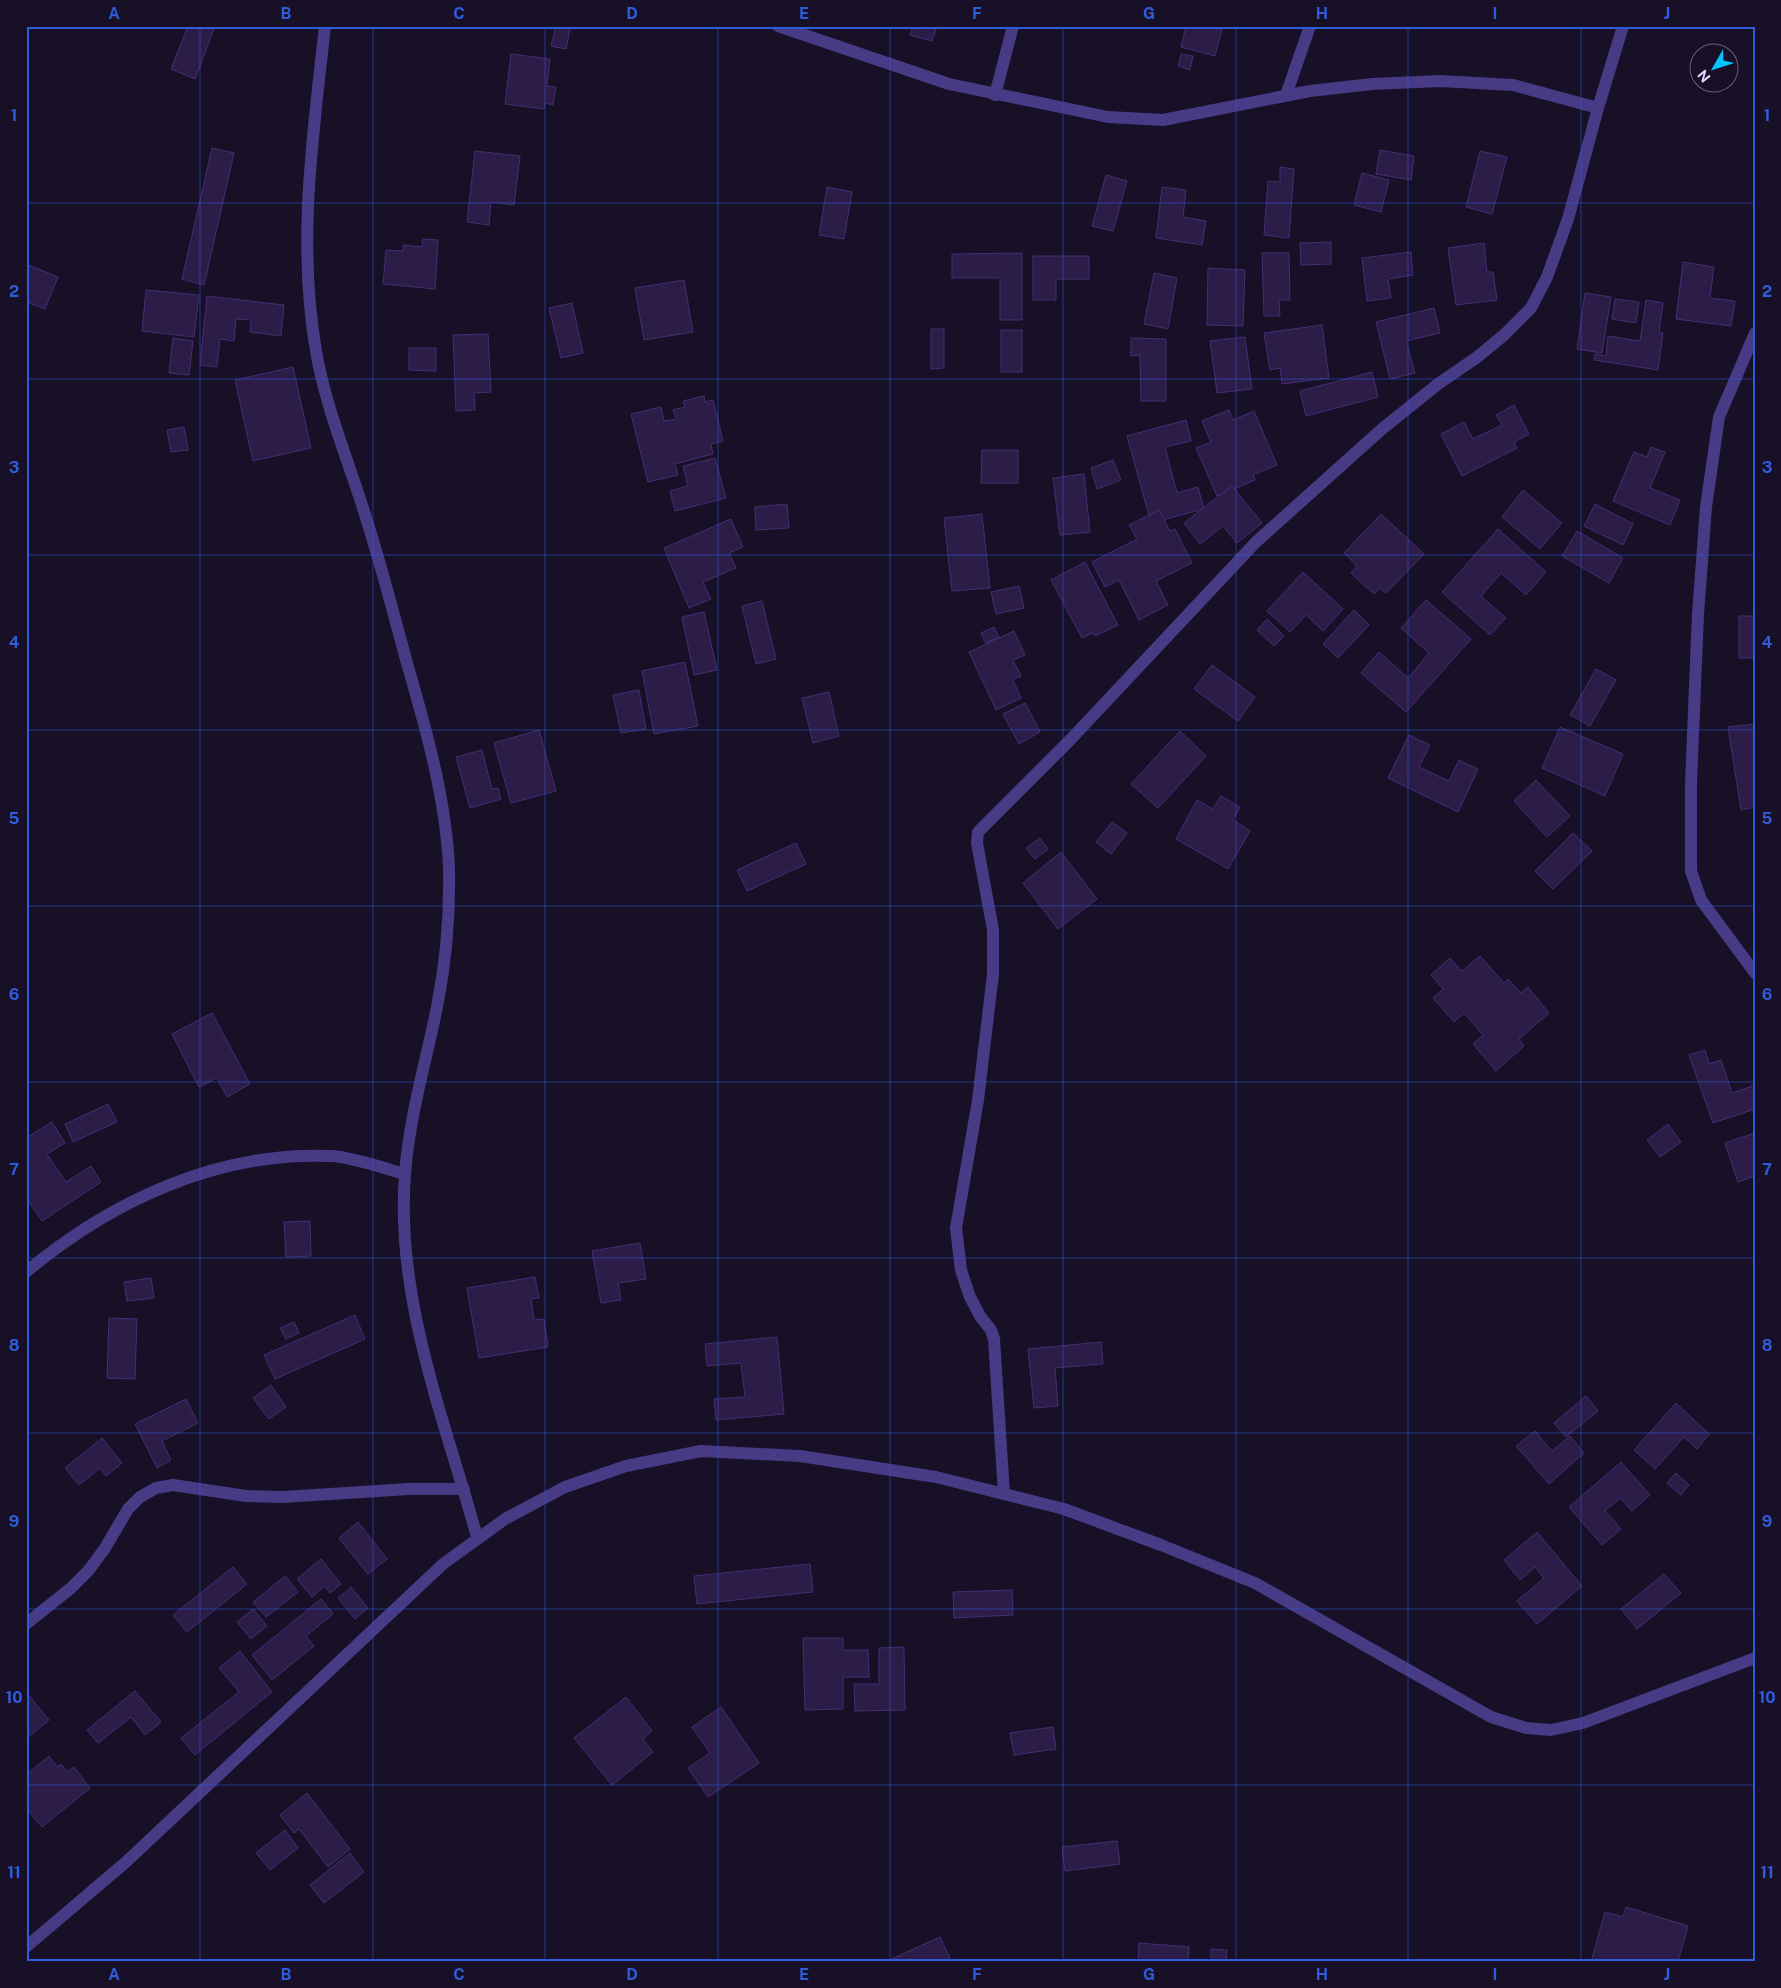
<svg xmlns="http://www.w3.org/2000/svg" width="1781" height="1988" viewBox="0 0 1781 1988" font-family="'Public Sans',sans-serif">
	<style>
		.building { fill: #2b1c48; stroke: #452e74 }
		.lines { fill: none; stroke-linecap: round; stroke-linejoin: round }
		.minor { stroke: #473b86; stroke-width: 12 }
		.grid { fill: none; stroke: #305cdc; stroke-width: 1; stroke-opacity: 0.55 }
		.neatline { fill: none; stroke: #305cdc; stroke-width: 2 }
		.grid-label { font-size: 16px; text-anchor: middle; font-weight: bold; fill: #305cdc }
	</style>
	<rect width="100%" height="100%" fill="#171027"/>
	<g class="building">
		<path d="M188,26H215L195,79L171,69Z"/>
		<path d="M556,26L570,29L566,49L551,46Z"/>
		<path d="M913,26H937L932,41L910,35Z"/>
		<path d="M1186,26H1223L1215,56L1181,47Z"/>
		<path d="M511,54L550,59L547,86L556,87L553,105L545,103L544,109L505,104Z"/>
		<path d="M1181,54L1193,56L1190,70L1178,66Z"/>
		<path d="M212,148L234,153L204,285L182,279Z"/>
		<path d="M1380,150L1414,156L1411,180L1376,174Z"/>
		<path d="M475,151L520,156L514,205L491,202L489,225L467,222Z"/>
		<path d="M1480,151L1507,157L1492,214L1466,207Z"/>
		<path d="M1280,167L1294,169L1289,238L1264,235L1268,181L1280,182Z"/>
		<path d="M1362,173L1389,180L1381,212L1354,205Z"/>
		<path d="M1106,175L1127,181L1113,231L1092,226Z"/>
		<path d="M827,187L852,192L844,239L819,235Z"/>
		<path d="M1162,187L1186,190L1183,217L1206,221L1202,245L1156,238Z"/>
		<path d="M423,239L438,240L435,289L383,284L386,250L403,251V245L422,247Z"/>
		<path d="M1331,242V264L1301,265L1300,243Z"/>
		<path d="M1484,243L1487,272H1493L1497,300L1456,305L1448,248Z"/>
		<path d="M1411,252L1413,275L1388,279L1391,298L1367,301L1362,258Z"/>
		<path d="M1022,253V320H1000V278H952V254Z"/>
		<path d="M1262,253H1289L1290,300H1279L1280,316H1264Z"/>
		<path d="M1033,256H1089V279H1056V300H1033Z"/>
		<path d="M1683,262L1714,267L1710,298L1735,301L1731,326L1676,319Z"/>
		<path d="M26,264L58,277L45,309L26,302Z"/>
		<path d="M1208,268L1245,270L1243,326L1207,325Z"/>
		<path d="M1154,273L1177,278L1168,329L1144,324Z"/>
		<path d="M684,280L693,332L644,340L635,288Z"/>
		<path d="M146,290L199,295L194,337L142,331Z"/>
		<path d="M1585,293L1611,297L1602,353L1577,349Z"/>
		<path d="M207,296L284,305L281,336L250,332L251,320L236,319L234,341L220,339L217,367L200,365Z"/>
		<path d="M1615,299L1639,302L1636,323L1612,319Z"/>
		<path d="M1646,300L1663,303L1659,332L1663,333L1658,370L1594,360L1595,354L1606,356L1608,336L1640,341Z"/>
		<path d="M572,303L583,353L561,358L549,308Z"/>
		<path d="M1434,308L1440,333L1406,341L1415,373L1390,379L1376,322Z"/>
		<path d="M1322,325L1329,378L1282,384L1280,368L1270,370L1264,333Z"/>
		<path d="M931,329H944V368L931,369Z"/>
		<rect x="1001" y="330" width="21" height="42"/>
		<path d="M488,334L491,392L474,393L475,410L456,411L453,335Z"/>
		<path d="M1245,337L1252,389L1217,393L1210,341Z"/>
		<path d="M173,338L193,341L189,375L169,373Z"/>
		<path d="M1131,338L1166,339V401H1141L1140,355L1131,356Z"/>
		<path d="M409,348H436V371L409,370Z"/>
		<path d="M293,367L311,448L253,461L235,380Z"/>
		<path d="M1372,372L1378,397L1306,416L1300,391Z"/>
		<path d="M704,396L705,402L713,400L723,441L711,444L713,454L675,464L678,475L648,482L631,414L661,407L664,421L676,419L673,410L685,407L683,401Z"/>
		<path d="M1514,405L1529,434L1514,442L1517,448L1462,476L1441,434L1464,422L1473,439L1502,425L1496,415Z"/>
		<path d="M1229,410L1233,420L1254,411L1277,465L1253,475L1255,480L1217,496L1196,448L1211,442L1202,421Z"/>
		<path d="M1186,420L1191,441L1165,447L1177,493L1198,487L1204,509L1151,523L1127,436Z"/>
		<path d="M184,427L188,450L171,452L167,430Z"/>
		<path d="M1651,447L1665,452L1650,488L1680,500L1670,525L1613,501L1634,452L1647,457Z"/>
		<path d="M982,450H1018V483H981Z"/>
		<path d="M715,458L726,498L675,511L670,491L688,486L683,466Z"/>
		<path d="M1113,460L1121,480L1097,489L1091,468Z"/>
		<path d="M1084,474L1090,532L1060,535L1053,478Z"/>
		<path d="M1232,486L1262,523L1237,543L1223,526L1200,544L1184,523Z"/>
		<path d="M1523,490L1562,523L1540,549L1502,517Z"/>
		<path d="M787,504L789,528L756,530L755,507Z"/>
		<path d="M1595,504L1633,524L1623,545L1584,526Z"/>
		<path d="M1159,510L1170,531L1175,529L1192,563L1156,581L1168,605L1139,620L1119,580L1105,587L1092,562L1137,539L1129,525Z"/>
		<path d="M982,514L990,588L952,591L944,518Z"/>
		<path d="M1381,514L1424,554L1386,593L1380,588L1374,594L1351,573L1357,566L1344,553Z"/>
		<path d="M731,519L743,547L729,553L736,568L703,582L711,599L689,608L664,548Z"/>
		<path d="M1498,529L1546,572L1526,595L1501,573L1481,596L1506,618L1490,635L1442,592Z"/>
		<path d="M1577,531L1623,558L1609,583L1562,556Z"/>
		<path d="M1085,562L1118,625L1095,636L1093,633L1082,638L1051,580Z"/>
		<path d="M1303,572L1343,609L1323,631L1306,615L1290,632L1267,611Z"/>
		<path d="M1019,586L1024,608L996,614L991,592Z"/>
		<path d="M1426,600L1471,639L1406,712L1361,673L1379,652L1408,678L1429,653L1401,628Z"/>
		<path d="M762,601L776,659L756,664L742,606Z"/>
		<path d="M1354,610L1369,625L1338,658L1323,644Z"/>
		<path d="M704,612L717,670L694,675L682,617Z"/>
		<rect x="1739" y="616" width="16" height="42"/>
		<path d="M1267,619L1284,636L1274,646L1257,630Z"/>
		<path d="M994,627L999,637L986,643L981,633Z"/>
		<path d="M1014,631L1025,655L1013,660L1021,676L1013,680L1021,698L996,710L969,652Z"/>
		<path d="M685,662L698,726L654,734L642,671Z"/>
		<path d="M1212,665L1255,697L1238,721L1194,689Z"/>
		<path d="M1596,669L1616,680L1590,726L1570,715Z"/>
		<path d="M639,690L646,729L621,733L613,695Z"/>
		<path d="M829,692L839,736L813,743L802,698Z"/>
		<path d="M1025,703L1040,732L1019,744L1003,714Z"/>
		<path d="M1755,724V807L1741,810L1728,727Z"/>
		<path d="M1560,727L1623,754L1605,796L1542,768Z"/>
		<path d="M539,730L556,791L511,803L494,743Z"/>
		<path d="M1180,731L1206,756L1158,808L1131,784Z"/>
		<path d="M1409,735L1430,745L1419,767L1449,781L1459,760L1478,769L1458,812L1388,778Z"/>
		<path d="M482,750L492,789L498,788L501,799L470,808L456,757Z"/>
		<path d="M1536,780L1570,816L1547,837L1514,801Z"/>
		<path d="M1221,796L1240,807L1233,820L1250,831L1228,869L1176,839L1197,800L1213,809Z"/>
		<path d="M1112,822L1127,833L1111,854L1096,842Z"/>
		<path d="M1573,833L1592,851L1553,889L1535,871Z"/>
		<path d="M1040,838L1048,849L1035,859L1026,848Z"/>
		<path d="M796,843L806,864L747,891L737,870Z"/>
		<path d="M1061,852L1097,899L1058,929L1023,883Z"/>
		<path d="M1480,956L1504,983L1508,979L1521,993L1528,987L1549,1013L1519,1039L1524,1046L1496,1071L1473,1044L1483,1035L1464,1013L1454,1022L1433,998L1443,989L1431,975L1450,958L1462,971Z"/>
		<path d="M212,1013L250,1084L227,1097L217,1078L199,1087L172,1034Z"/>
		<path d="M1705,1050L1709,1064L1721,1060L1732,1093L1755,1085V1109L1713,1123L1689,1055Z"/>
		<path d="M108,1104L117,1122L73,1142L65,1124Z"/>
		<path d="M52,1122L65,1143L47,1154L66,1182L91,1166L101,1182L42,1221L26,1197V1138Z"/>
		<path d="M1668,1124L1681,1142L1660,1157L1647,1140Z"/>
		<path d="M1755,1133V1176L1738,1182L1725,1143Z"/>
		<path d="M310,1221L311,1256L286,1257L284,1222Z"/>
		<path d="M640,1243L646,1279L618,1283L621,1300L601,1303L592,1251Z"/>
		<path d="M535,1277L539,1298L531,1299L534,1320L544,1319L548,1347L479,1358L467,1288Z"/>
		<path d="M151,1278L154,1298L127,1301L124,1282Z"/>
		<path d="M355,1315L365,1339L275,1379L264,1355Z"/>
		<path d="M109,1318L137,1319L135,1379L107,1378Z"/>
		<path d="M294,1322L299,1333L286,1339L280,1328Z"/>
		<path d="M777,1337L784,1414L716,1420L714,1399L745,1397L741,1363L707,1366L705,1344Z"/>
		<path d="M1101,1342L1103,1364L1055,1368L1058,1406L1034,1408L1028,1349Z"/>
		<path d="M271,1385L286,1407L269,1419L253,1398Z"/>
		<path d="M1586,1396L1598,1411L1566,1437L1554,1423Z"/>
		<path d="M186,1399L198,1423L162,1441L171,1460L157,1468L135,1424Z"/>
		<path d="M1676,1403L1709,1434L1697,1449L1684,1437L1655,1469L1634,1450Z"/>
		<path d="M1535,1431L1552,1451L1570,1436L1584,1453L1549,1484L1516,1446Z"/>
		<path d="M102,1438L122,1463L106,1476L100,1468L79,1485L65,1468Z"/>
		<path d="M1621,1462L1650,1495L1632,1511L1620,1498L1605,1511L1621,1529L1602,1545L1569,1507Z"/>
		<path d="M1676,1473L1689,1485L1681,1495L1667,1483Z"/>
		<path d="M358,1522L387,1559L368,1574L339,1538Z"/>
		<path d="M1537,1532L1582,1586L1537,1624L1517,1601L1544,1578L1535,1567L1520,1580L1504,1560Z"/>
		<path d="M321,1559L341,1584L330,1593L325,1586L312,1597L297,1579Z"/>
		<path d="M810,1564L813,1592L697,1604L694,1576Z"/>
		<path d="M233,1567L247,1584L187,1632L173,1615Z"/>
		<path d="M1664,1574L1681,1593L1637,1629L1621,1609Z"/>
		<path d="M285,1576L298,1592L266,1617L253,1602Z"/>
		<path d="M351,1587L368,1608L355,1619L338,1598Z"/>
		<path d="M1012,1590L1013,1615L954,1618L953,1592Z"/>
		<path d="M321,1599L333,1614L306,1636L314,1646L272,1680L252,1655Z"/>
		<path d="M253,1609L267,1626L251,1639L237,1622Z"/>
		<path d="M803,1638H843V1650H868L869,1677H843V1709L805,1710Z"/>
		<path d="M904,1647L905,1710L855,1711L854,1684H879V1648Z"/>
		<path d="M240,1651L272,1692L195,1755L181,1738L239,1692L219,1668Z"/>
		<path d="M135,1691L161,1722L145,1735L131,1717L98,1743L87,1730Z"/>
		<path d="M26,1692L49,1720L26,1739Z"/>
		<path d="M626,1697L652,1731L643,1739L653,1752L612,1785L574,1738Z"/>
		<path d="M721,1707L759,1763L708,1797L688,1768L710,1753L692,1727Z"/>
		<path d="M1053,1727L1056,1749L1014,1755L1010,1733Z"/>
		<path d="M49,1756L57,1767L61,1764L68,1772L74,1767L90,1788L42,1827L26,1808V1775Z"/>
		<path d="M307,1793L350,1849L328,1867L299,1829L294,1833L280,1815Z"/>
		<path d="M285,1830L298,1848L270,1870L256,1853Z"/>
		<path d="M1117,1841L1120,1864L1065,1871L1062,1847Z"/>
		<path d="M350,1853L364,1872L324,1903L310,1885Z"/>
		<path d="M1626,1907L1688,1926L1678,1962H1591L1605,1912L1623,1917Z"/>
		<path d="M940,1937L950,1958L942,1962H885Z"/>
		<path d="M1139,1943L1189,1947L1188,1962H1138Z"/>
		<path d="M1211,1949L1227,1950L1226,1962H1196V1959L1211,1960Z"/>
	</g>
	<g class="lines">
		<g class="minor">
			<path d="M325,26C313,135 297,242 316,351C326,410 350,464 367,521C382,568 394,616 407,663C426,729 446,799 449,868C450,913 446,962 437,1007C426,1062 409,1118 405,1174C395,1299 445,1420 477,1537"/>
			<path d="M778,26L949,84L1108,117L1163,120L1310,91L1372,84L1440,81L1513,85L1598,108"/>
			<path d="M995,95L1013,26"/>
			<path d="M1286,95L1310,26"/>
			<path d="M1755,333L1719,417L1706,507L1698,614L1691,783V871L1701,900L1755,973"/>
			<path d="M26,1272C111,1201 218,1151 331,1156C353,1157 383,1168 405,1174"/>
			<path d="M1004,1494L994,1339L991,1330L980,1316L970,1297L961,1270L956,1228L978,1100L993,974V930L977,843L978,832L1071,739L1256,542L1382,429L1438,384L1476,358L1504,335L1531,308L1547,277L1568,219L1598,108L1623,26"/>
			<path d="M26,1624L71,1588L89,1570L105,1548L128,1509L140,1497L156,1488L173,1485L246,1496L283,1497L409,1489H464"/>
			<path d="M26,1947L126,1862L443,1564L505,1519L565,1487L626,1466L701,1451L800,1456L936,1477L1064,1509L1161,1545L1255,1583L1491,1717L1526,1728L1551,1730L1583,1723L1755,1658"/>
		</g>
	</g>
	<path class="grid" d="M200,26V1962M373,26V1962M545,26V1962M718,26V1962M890,26V1962M1063,26V1962M1236,26V1962M1408,26V1962M1581,26V1962M26,203H1755M26,379H1755M26,555H1755M26,730H1755M26,906H1755M26,1082H1755M26,1258H1755M26,1433H1755M26,1609H1755M26,1785H1755"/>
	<rect width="1781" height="1988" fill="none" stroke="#171027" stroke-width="55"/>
	<g transform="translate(1714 68) rotate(231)"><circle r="24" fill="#171027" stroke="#675f7d"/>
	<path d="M0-4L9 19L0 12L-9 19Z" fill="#03c5fe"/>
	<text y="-8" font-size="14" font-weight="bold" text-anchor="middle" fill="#e0d6ff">N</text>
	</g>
	<rect x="28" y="28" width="1726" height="1932" class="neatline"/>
	<g class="grid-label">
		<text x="114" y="19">A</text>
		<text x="286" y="19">B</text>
		<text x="459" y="19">C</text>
		<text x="632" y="19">D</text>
		<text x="804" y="19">E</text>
		<text x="977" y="19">F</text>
		<text x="1149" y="19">G</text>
		<text x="1322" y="19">H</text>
		<text x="1495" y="19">I</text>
		<text x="1667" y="19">J</text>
		<text x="14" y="121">1</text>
		<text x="1767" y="121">1</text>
		<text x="14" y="297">2</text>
		<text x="1767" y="297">2</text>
		<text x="14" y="473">3</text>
		<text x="1767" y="473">3</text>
		<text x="14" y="648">4</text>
		<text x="1767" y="648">4</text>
		<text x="14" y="824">5</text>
		<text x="1767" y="824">5</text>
		<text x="14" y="1000">6</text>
		<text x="1767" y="1000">6</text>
		<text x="14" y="1175">7</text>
		<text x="1767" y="1175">7</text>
		<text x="14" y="1351">8</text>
		<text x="1767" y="1351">8</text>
		<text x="14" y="1527">9</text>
		<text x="1767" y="1527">9</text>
		<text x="14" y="1703">10</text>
		<text x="1767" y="1703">10</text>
		<text x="14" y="1878">11</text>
		<text x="1767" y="1878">11</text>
		<text x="114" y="1980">A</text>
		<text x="286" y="1980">B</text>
		<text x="459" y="1980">C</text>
		<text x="632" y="1980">D</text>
		<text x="804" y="1980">E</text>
		<text x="977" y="1980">F</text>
		<text x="1149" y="1980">G</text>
		<text x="1322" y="1980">H</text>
		<text x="1495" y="1980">I</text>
		<text x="1667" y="1980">J</text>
	</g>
</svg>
